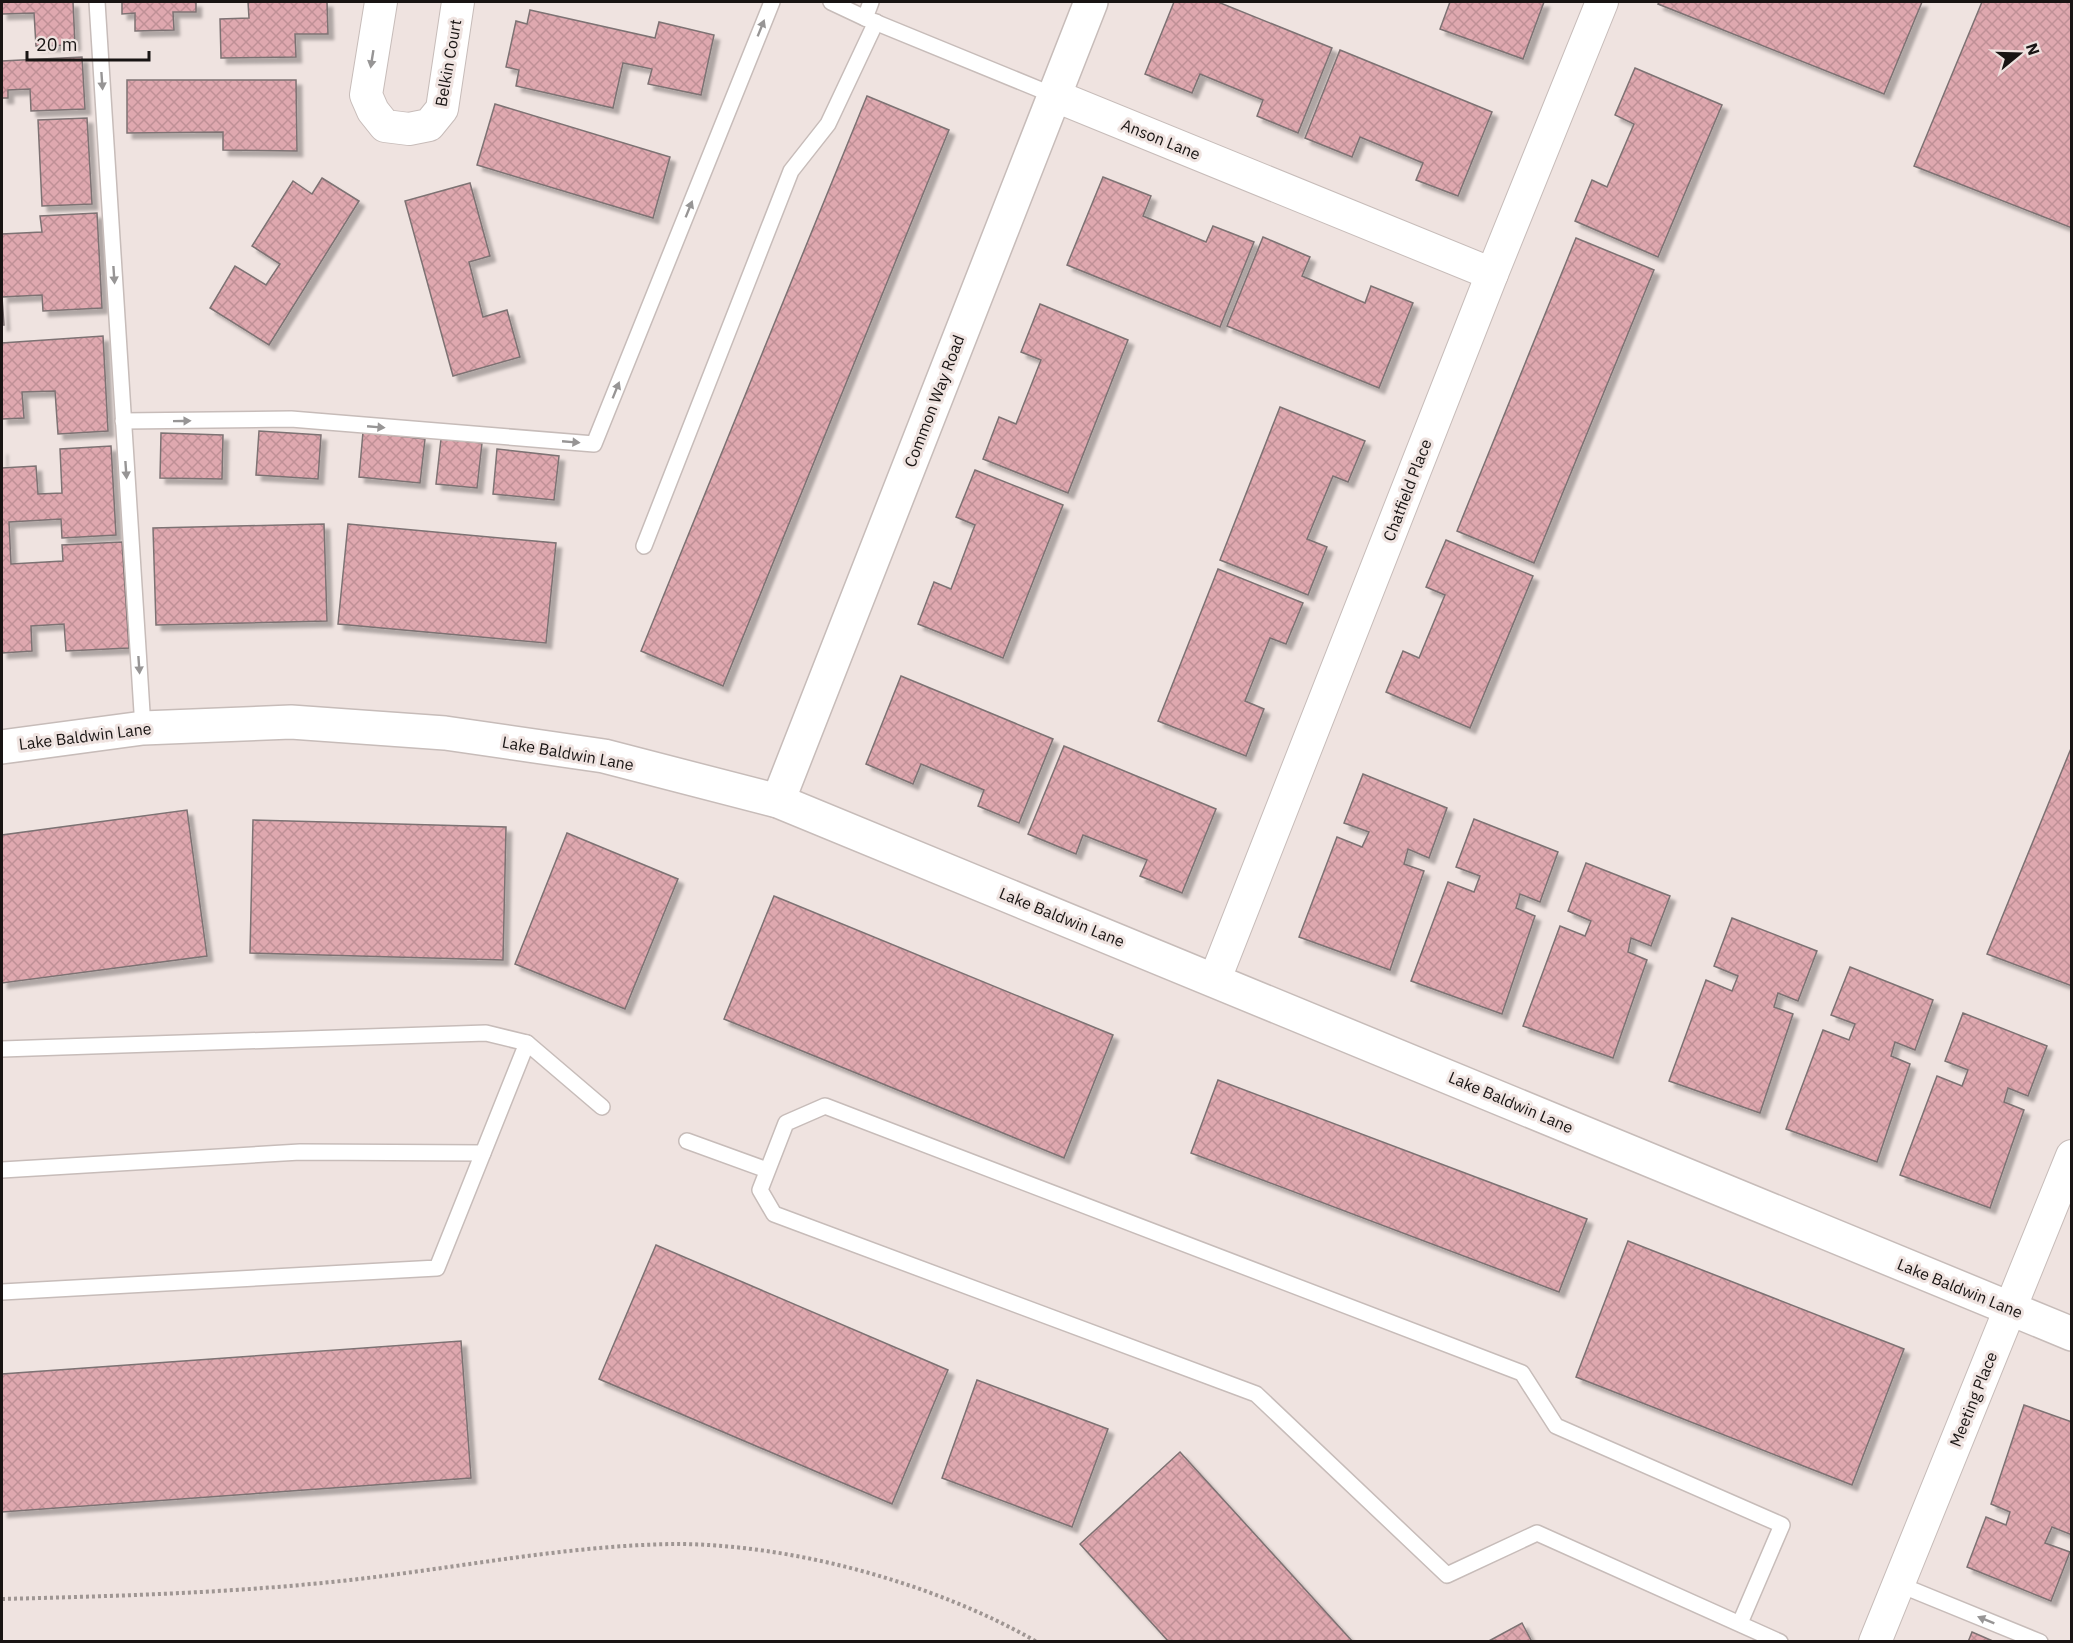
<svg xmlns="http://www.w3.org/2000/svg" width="2073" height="1643" viewBox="0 0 2073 1643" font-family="'IBM Plex Sans',sans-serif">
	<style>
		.building { fill: url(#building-cross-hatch); stroke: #7d7273; stroke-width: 1.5; filter: url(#shadow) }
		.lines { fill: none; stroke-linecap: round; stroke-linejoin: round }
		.service-casing { stroke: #c7bcb9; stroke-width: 18 }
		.minor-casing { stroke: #c7bcb9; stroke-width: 34 }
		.tertiary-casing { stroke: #c7bcb9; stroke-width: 36 }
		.path { stroke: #9f9693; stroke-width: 4; stroke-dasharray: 3 3; stroke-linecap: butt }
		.service { stroke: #fff; stroke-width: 15 }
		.minor { stroke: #fff; stroke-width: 32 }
		.tertiary { stroke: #fff; stroke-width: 33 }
		.oneway { fill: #979595 }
		.labels { text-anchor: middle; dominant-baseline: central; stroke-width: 6; stroke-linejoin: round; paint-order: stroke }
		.street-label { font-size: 16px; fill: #181413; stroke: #efe3e0 }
	</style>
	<defs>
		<pattern id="building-cross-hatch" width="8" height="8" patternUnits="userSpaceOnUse" patternTransform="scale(1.5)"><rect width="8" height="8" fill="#dfa8af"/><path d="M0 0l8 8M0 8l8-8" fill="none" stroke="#bf9096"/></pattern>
		<filter id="shadow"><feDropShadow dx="5.5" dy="5.5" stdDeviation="1.5" flood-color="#0004"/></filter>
	</defs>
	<rect width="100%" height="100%" fill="#efe3e0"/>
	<g class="building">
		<path d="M2,2H73L75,45L36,46L34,13L2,14Z"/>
		<path d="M122,2H196V12H173L174,30L135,31V13L122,14Z"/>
		<path d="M248,2H327L328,34H295L296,57L221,58L220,19L249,18Z"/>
		<path d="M1174,2H1218L1332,48L1298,133L1257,116L1263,100L1200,74L1192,93L1145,74Z"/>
		<path d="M1450,2H1544L1523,59L1440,29Z"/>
		<path d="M1659,2H1922L1884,94L1658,4Z"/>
		<path d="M1982,2H2072V228L1914,166Z"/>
		<path d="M530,10L655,38L659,22L714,35L701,95L648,84L652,69L623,63L613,108L516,86L519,70L506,67L516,21L527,24Z"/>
		<path d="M1340,50L1492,112L1458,196L1416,180L1423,163L1360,137L1352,157L1305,138Z"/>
		<path d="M82,57L85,109L31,111L30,89L8,90V98H2V61Z"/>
		<path d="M1635,68L1722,105L1658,257L1575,221L1592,180L1607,187L1634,124L1615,115Z"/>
		<path d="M127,80H296L297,151L223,150V132L127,133Z"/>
		<path d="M867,96L949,130L723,686L641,651Z"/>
		<path d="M495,104L670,157L653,218L477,165Z"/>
		<path d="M87,118L92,204L42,206L38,120Z"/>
		<path d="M1103,177L1151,196L1143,216L1206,242L1213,226L1254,242L1220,327L1067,265Z"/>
		<path d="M322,178L359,201L269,345L210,308L235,266L266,285L280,264L252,246L293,181L312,194Z"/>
		<path d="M470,183L490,256L469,262L483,317L507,310L520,357L453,376L405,201Z"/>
		<path d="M97,213L102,308L43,311L42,295L2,297L4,325H2V234L42,232L40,216Z"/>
		<path d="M1263,237L1310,257L1302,276L1365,303L1371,286L1413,303L1379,388L1227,326Z"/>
		<path d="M1576,238L1654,270L1534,563L1457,531Z"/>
		<path d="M1040,304L1128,340L1068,493L983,459L999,417L1016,424L1041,360L1021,352Z"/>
		<path d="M103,336L108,431L58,434L55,391L22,392L24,418L2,419V343Z"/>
		<path d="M1280,407L1365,441L1348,482L1333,476L1307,539L1327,547L1308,595L1220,560Z"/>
		<path d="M259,431L321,435L318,479L256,475Z"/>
		<path d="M363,432L425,439L420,483L359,477Z"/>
		<path d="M161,433L223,435L222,479L160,478Z"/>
		<path d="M441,439L482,443L477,488L436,484Z"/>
		<path d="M111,446L116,535L62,538L61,519L9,522L11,564L63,561L62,545L122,542L129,648L66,651L64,624L31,626L32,651L2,653V449V468L36,466L38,494L62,493L60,449Z"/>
		<path d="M497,449L559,456L554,500L493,494Z"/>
		<path d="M975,470L1063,505L1003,658L918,624L934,582L951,589L975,525L956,517Z"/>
		<path d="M324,524L327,621L156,625L153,528Z"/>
		<path d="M348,524L556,543L546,643L338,624Z"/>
		<path d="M1446,540L1533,576L1470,728L1386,692L1403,651L1419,658L1445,595L1426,587Z"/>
		<path d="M1218,569L1303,603L1286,644L1270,638L1245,701L1264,709L1246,756L1158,721Z"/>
		<path d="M901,676L1053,739L1019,823L978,806L984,790L921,764L913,784L866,764Z"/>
		<path d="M1064,746L1216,809L1182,893L1140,876L1147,860L1083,835L1076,854L1028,834Z"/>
		<path d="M2072,746V986L1987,954Z"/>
		<path d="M1363,774L1447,808L1429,858L1408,849L1404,864L1424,871L1390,970L1299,937L1337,837L1362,847L1369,832L1344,823Z"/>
		<path d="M187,810L207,956L2,983V835Z"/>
		<path d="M1474,819L1558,852L1540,902L1520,894L1516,908L1535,916L1502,1014L1411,981L1448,882L1474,892L1480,876L1456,867Z"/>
		<path d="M253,820L506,827L503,960L250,953Z"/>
		<path d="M567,833L678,879L625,1009L515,964Z"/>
		<path d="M1586,863L1670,896L1651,946L1631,938L1628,952L1647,960L1613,1058L1523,1026L1560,926L1585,936L1591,921L1568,911Z"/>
		<path d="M774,896L1113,1035L1064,1158L724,1019Z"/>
		<path d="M1732,918L1817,951L1798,1001L1778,993L1774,1007L1793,1014L1760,1113L1669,1081L1706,980L1732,991L1738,976L1714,966Z"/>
		<path d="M1850,967L1933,1000L1915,1050L1895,1042L1891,1056L1910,1064L1877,1162L1786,1129L1823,1030L1849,1040L1855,1024L1831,1015Z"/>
		<path d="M1963,1013L2047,1046L2028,1096L2008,1088L2004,1102L2024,1110L1990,1208L1900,1175L1937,1076L1962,1086L1968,1070L1945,1061Z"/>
		<path d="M1218,1080L1587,1219L1559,1292L1191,1153Z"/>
		<path d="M1628,1241L1904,1349L1852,1485L1576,1377Z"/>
		<path d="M656,1245L948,1370L892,1504L599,1379Z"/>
		<path d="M461,1341L471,1478L2,1512V1374Z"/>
		<path d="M977,1380L1108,1429L1072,1527L942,1478Z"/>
		<path d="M2024,1405L2072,1422V1535L2052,1527L2045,1543L2070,1552L2051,1601L1967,1567L1986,1517L2006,1525L2010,1512L1991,1504Z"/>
		<path d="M1180,1452L1353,1642H1169L1080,1544Z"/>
		<path d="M1522,1623L1532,1642H1487Z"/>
		<path d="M1972,1632L1995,1642H1968Z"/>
	</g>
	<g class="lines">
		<defs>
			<g id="service">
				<path d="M97,2L143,728"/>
				<path d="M831,2L865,18L1053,95"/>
				<path d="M865,18L871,2"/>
				<path d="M123,421L291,419L594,444L772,2"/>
				<path d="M644,546L791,171L828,124L876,22"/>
				<path d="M527,1043L602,1107"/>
				<path d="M2,1049L486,1033L527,1043L437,1268L2,1292"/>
				<path d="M687,1141L767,1170"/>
				<path d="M2,1170L300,1152L483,1153"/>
				<path d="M1898,1584L2040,1642"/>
				<path d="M1740,1623L1782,1525L1556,1426L1522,1373L825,1106L786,1123L760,1190L774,1214L1256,1394L1447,1575L1537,1533L1780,1642"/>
			</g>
			<g id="minor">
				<path d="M381,2L366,95L373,111L385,126L409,129L429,125L442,109L458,2"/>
				<path d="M1053,95L1492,274"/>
				<path d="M1215,979L1492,274L1602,2"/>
				<path d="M1875,1642L2072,1156"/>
			</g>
			<g id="tertiary">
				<path d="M2,747L143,728L291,722L445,733L604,756L778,801L2072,1334"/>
				<path d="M778,801L1091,2"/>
			</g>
		</defs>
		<use href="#service" class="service-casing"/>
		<use href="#minor" class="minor-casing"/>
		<use href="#tertiary" class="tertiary-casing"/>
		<path class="path" d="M2,1599C118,1596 234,1593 350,1580C457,1568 564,1546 671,1544C789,1543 935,1583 1037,1642"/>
		<use href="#service" class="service"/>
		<use href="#minor" class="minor"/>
		<use href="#tertiary" class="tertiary"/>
	</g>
	<defs><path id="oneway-solid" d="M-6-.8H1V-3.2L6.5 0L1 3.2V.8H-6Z" transform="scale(1.5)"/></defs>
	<g class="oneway">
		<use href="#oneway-solid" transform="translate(761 28) rotate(-68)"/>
		<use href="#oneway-solid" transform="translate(372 59) rotate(99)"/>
		<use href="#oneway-solid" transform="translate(102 81) rotate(86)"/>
		<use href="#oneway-solid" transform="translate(689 209) rotate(-68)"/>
		<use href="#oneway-solid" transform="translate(114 275) rotate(86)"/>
		<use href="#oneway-solid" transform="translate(616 390) rotate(-68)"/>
		<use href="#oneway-solid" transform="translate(182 421) rotate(-1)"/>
		<use href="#oneway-solid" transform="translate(376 427) rotate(5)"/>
		<use href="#oneway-solid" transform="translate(571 442) rotate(5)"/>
		<use href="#oneway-solid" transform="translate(126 470) rotate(86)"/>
		<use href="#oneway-solid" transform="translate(139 665) rotate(86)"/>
		<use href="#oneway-solid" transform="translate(1986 1620) rotate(-158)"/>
	</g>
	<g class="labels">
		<g class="street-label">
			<text transform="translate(448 63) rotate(-80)">Belkin Court</text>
			<text transform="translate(1161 139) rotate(22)">Anson Lane</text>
			<text transform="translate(934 401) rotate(-69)">Common Way Road</text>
			<text transform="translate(1407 490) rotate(-69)">Chatfield Place</text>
			<text transform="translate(85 736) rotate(-7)">Lake Baldwin Lane</text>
			<text transform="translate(568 753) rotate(10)">Lake Baldwin Lane</text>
			<text transform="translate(1062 917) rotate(22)">Lake Baldwin Lane</text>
			<text transform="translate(1511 1102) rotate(23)">Lake Baldwin Lane</text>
			<text transform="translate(1960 1288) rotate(22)">Lake Baldwin Lane</text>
			<text transform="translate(1973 1399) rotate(-68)">Meeting Place</text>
		</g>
	</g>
	<rect width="2073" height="1643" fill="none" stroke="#181413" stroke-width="6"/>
	<g transform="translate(2019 54) rotate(71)" stroke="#efe3e0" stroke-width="4.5" paint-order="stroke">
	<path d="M0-4.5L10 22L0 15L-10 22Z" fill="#181413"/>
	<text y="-9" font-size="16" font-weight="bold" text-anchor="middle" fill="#181413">N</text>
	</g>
	<path d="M27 51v9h122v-9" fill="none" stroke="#181413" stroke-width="3"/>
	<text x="36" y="51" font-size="18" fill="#181413" stroke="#efe3e0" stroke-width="4.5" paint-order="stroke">20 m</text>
</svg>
